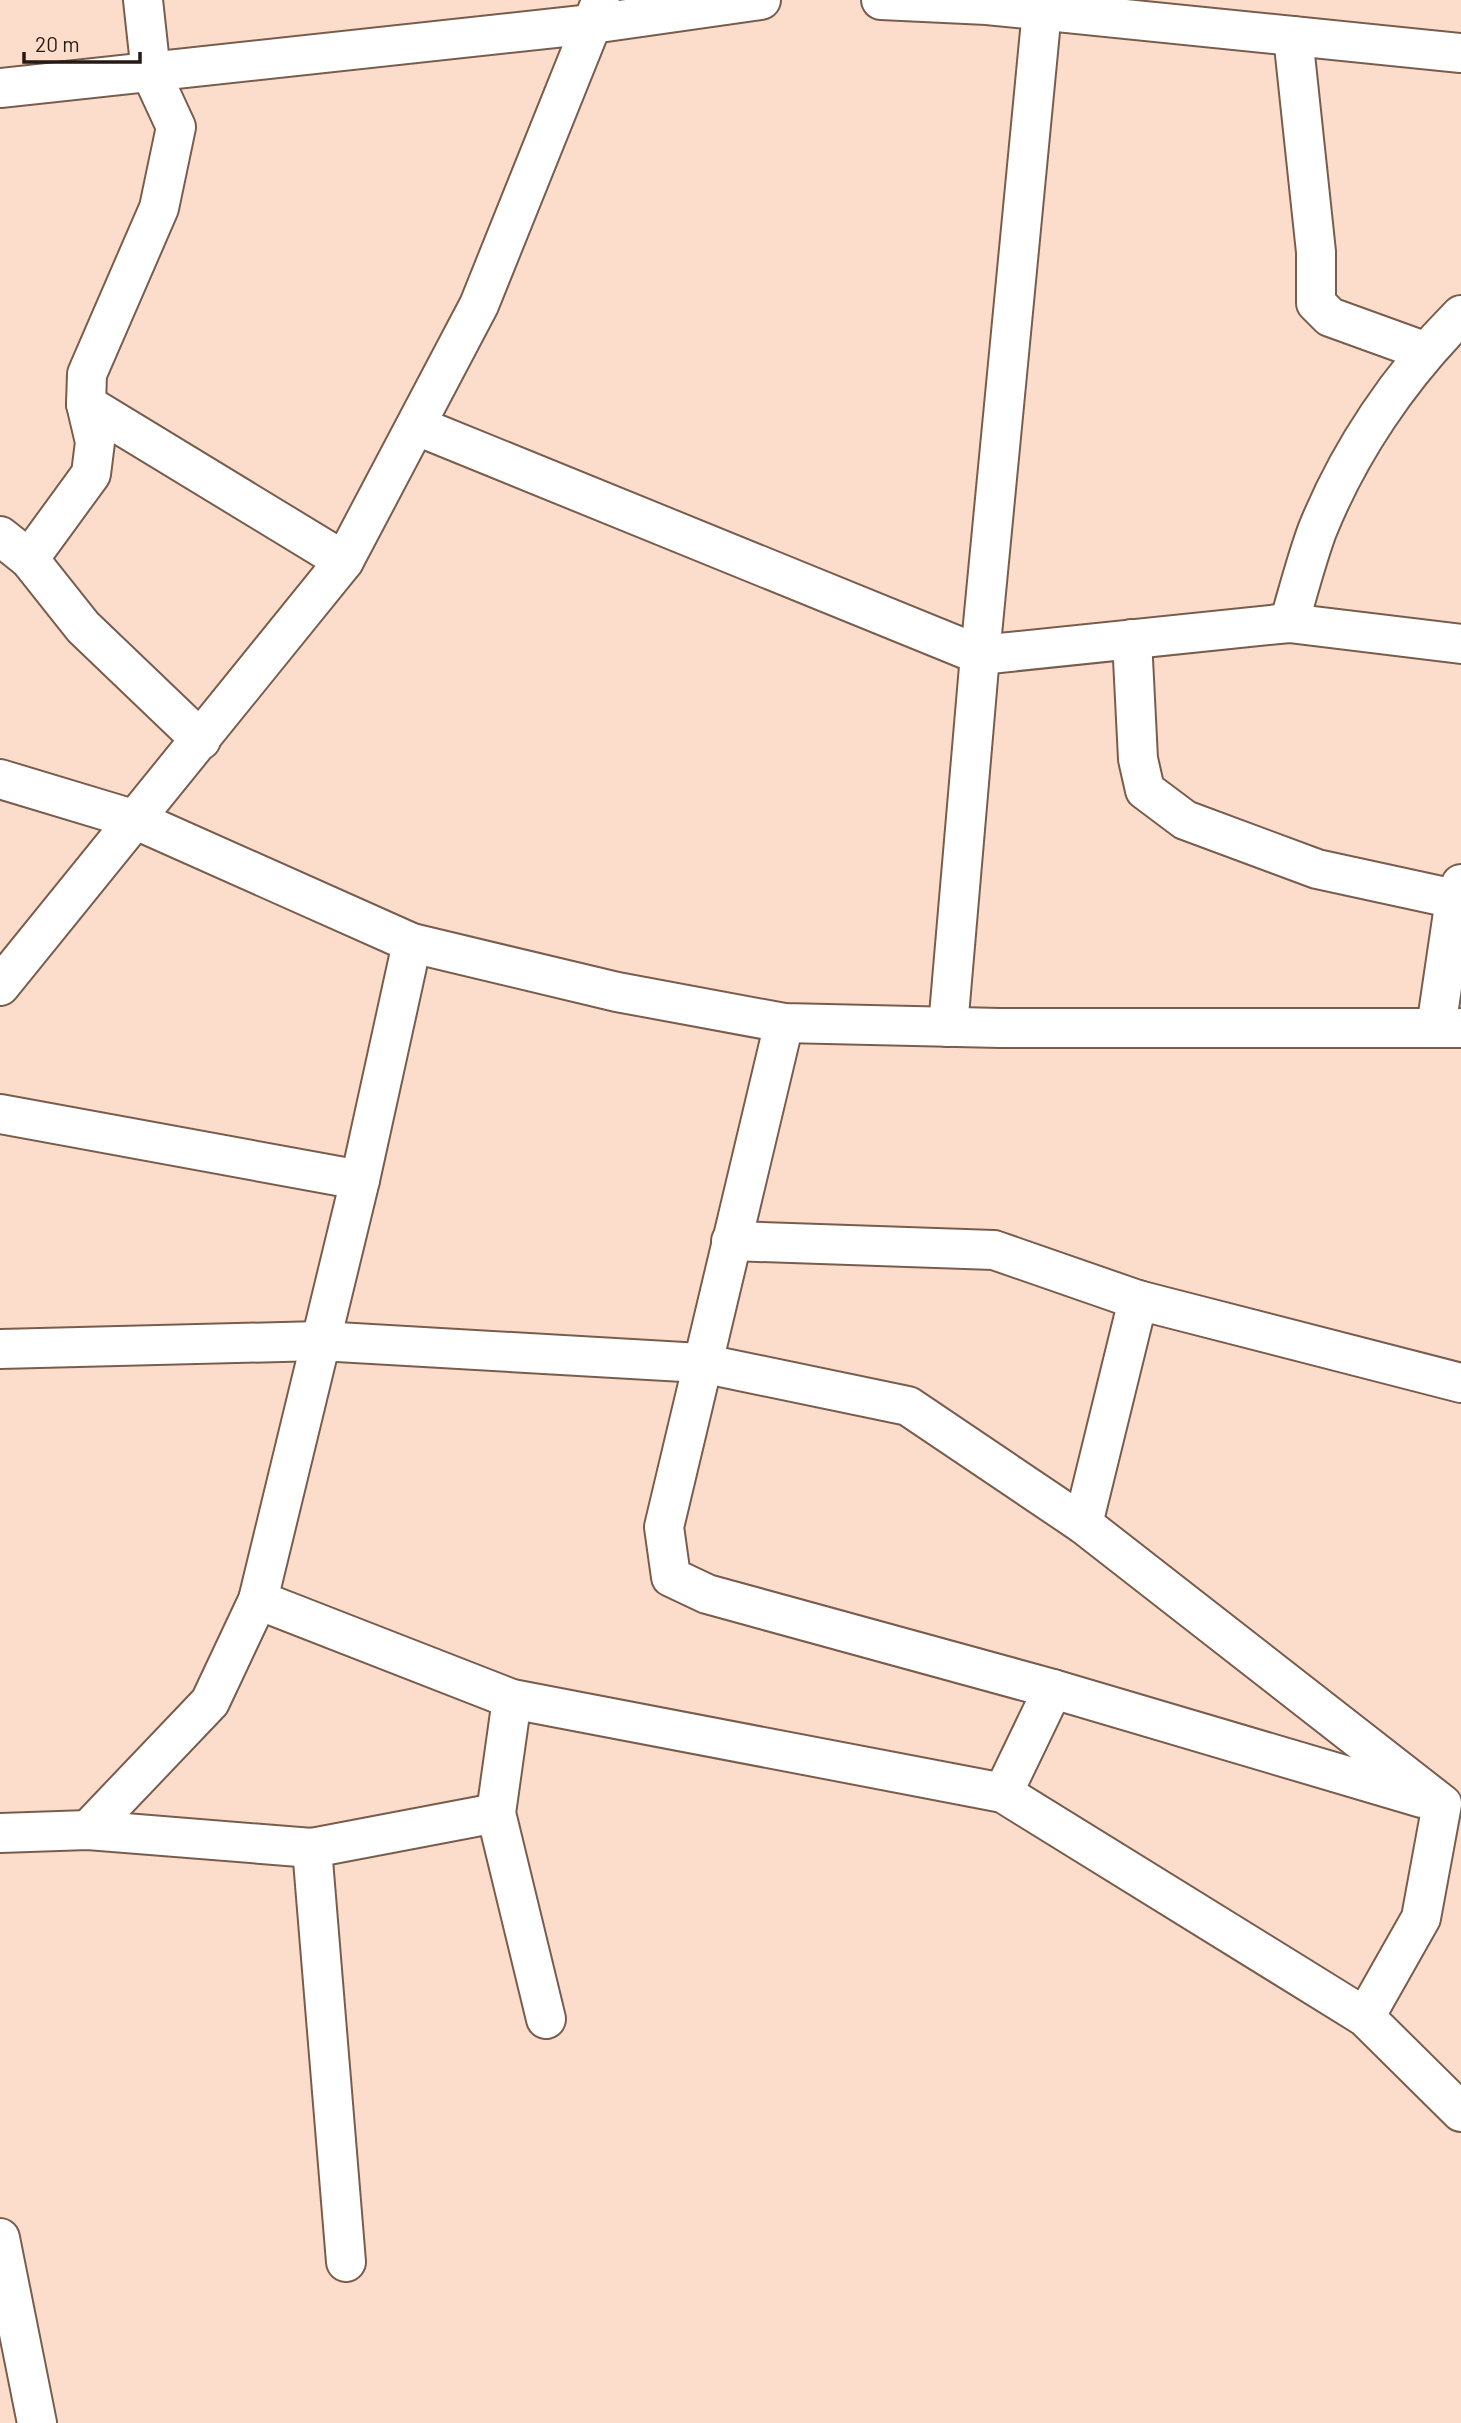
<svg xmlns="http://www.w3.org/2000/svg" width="1461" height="2423" viewBox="0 0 1461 2423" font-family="Barlow,sans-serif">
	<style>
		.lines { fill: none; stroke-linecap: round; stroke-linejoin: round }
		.minor-casing { stroke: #785d4e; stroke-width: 42 }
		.major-casing { stroke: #785d4e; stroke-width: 42 }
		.minor { stroke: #fff; stroke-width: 38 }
		.major { stroke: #fff; stroke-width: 38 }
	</style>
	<rect width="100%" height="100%" fill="#fcddcb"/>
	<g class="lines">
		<defs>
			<g id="minor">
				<path d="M143,0L151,73L176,127L159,208L87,374L86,404L95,442L91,474L29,559L83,627L201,740"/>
				<path d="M881,0L987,5L1461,53"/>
				<path d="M1293,36L1316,252V303L1330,317L1424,351"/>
				<path d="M0,88L592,24L761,0"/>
				<path d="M417,426L980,655L1043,0"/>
				<path d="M0,536L29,559"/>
				<path d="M344,561L479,305L600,4"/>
				<path d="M1289,623C1298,593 1306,561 1317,531C1349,451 1400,376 1461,315"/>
				<path d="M1132,639L1138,759L1145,790L1185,820L1317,869L1455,899"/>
				<path d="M0,779L136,820L412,943L617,992L784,1023L1000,1028H1461"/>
				<path d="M0,986L344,561L86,404"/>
				<path d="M784,1023L664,1527L671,1577L707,1594L1053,1689L1422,1798"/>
				<path d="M948,1027L980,655L1289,623L1461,644"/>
				<path d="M1436,1028L1455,899L1461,884"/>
				<path d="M0,1114L360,1180"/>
				<path d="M731,1241L994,1250L1138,1300L1461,1383"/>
				<path d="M0,1349L320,1341L701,1363L908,1406L1083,1524L1442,1804L1421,1918L1365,2017"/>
				<path d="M1083,1524L1138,1300"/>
				<path d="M258,1600L512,1699L1003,1793L1365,2017L1461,2112"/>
				<path d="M512,1699L496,1813L546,2019"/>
				<path d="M1003,1793L1053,1689"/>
				<path d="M88,1830L210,1702L258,1600L360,1180L412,943"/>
				<path d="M0,1833L88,1830L312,1848L496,1813"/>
				<path d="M312,1848L346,2262"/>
			</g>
			<path id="major" d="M0,2238L37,2423"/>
		</defs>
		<use href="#minor" class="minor-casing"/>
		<use href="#major" class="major-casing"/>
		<use href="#minor" class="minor"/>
		<use href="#major" class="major"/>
	</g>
	<path d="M24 52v10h116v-10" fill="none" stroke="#251a14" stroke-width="3.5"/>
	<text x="35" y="52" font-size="21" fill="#251a14" stroke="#fcddcb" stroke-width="5" paint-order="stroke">20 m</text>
</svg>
